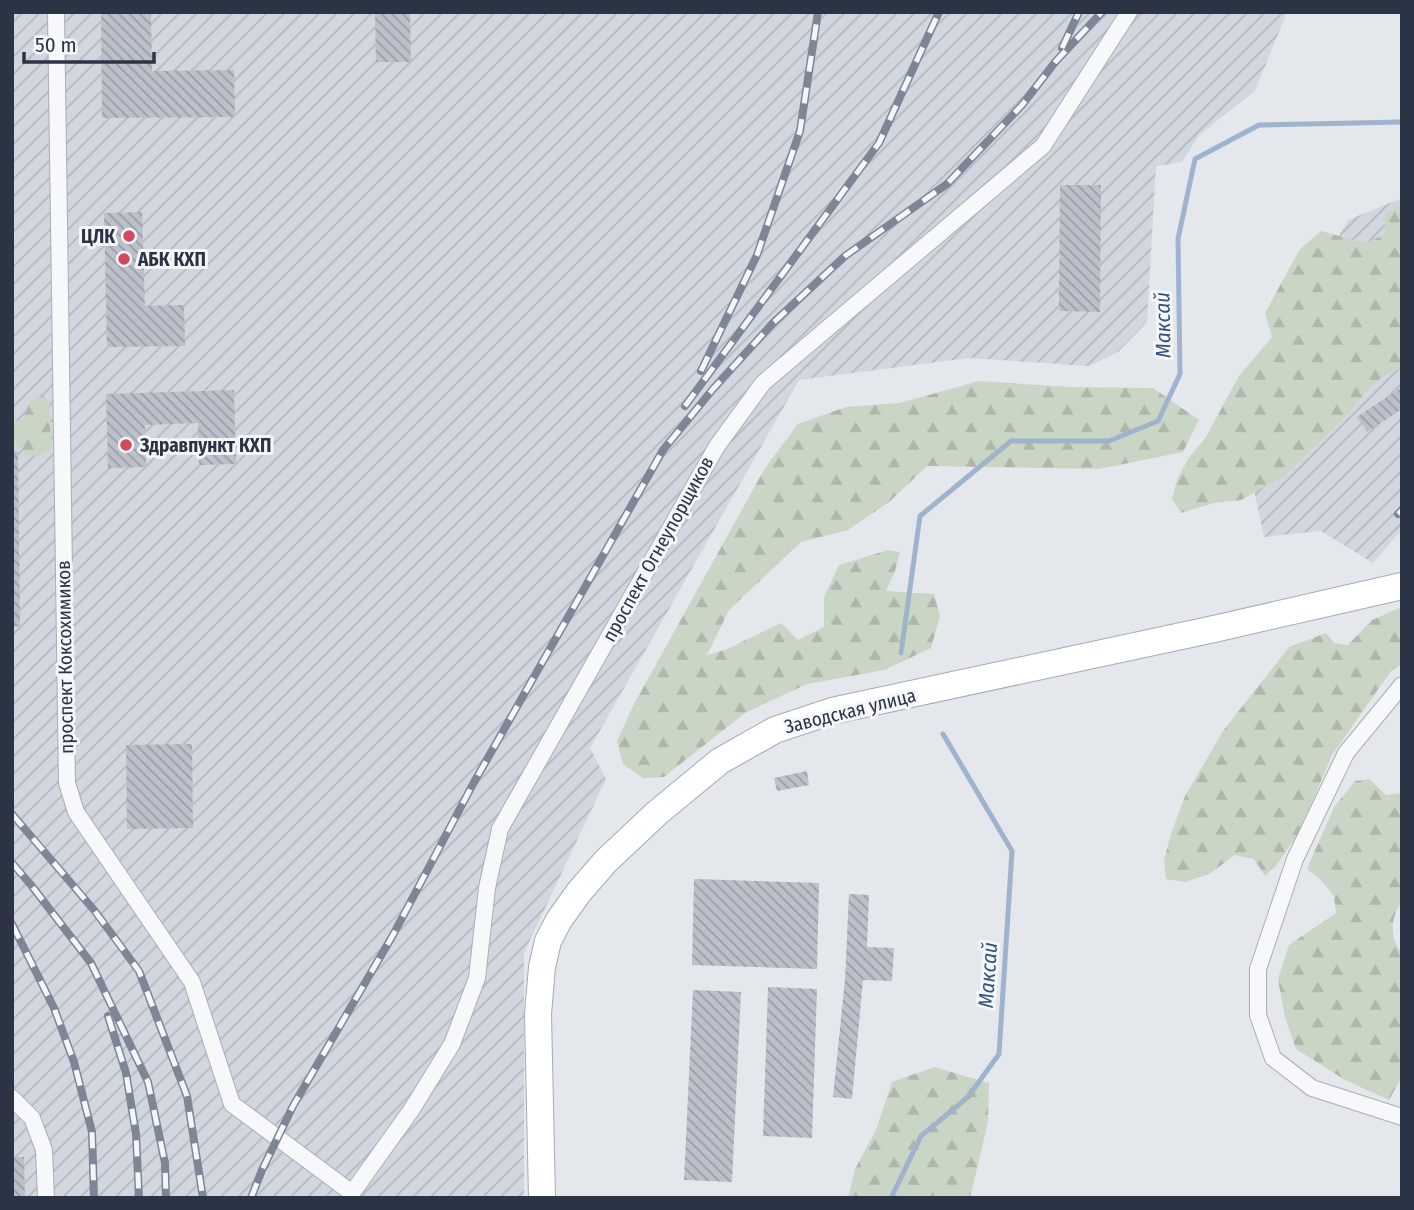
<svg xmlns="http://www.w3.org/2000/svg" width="1414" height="1210" viewBox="0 0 1414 1210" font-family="'Fira Sans Condensed',sans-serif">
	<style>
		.industrial { fill: url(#industrial-furrows) }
		.forest { fill: url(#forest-firs) }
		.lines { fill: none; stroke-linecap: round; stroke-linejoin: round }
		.stream { stroke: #9fb4cc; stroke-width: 5 }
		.building { fill: url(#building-back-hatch) }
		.street-casing { stroke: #a9aeb7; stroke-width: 18 }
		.primary-casing { stroke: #a3abb8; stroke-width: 28 }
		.street { stroke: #f7f8fa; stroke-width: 16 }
		.primary { stroke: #fff; stroke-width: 26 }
		.rail-casing { stroke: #7d8696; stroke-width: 8 }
		.rail { stroke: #f4f6f9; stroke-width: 5; stroke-dasharray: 16; stroke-linecap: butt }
		.poi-dot { fill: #d1495b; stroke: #f4f6f9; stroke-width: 2.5 }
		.labels { text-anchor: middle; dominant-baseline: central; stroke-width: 6; stroke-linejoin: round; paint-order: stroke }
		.poi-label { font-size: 19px; font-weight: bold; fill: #2b3445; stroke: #f4f6f9; text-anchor: start }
		.street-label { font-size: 19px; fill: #2b3445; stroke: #f4f6f9 }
		.water-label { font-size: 21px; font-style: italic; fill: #34527a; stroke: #f4f6f9 }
	</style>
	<defs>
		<pattern id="industrial-furrows" width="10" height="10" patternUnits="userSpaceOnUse" patternTransform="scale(1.75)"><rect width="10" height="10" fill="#d2d6de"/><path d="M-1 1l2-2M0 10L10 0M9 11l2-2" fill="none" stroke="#b4b8c0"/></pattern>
		<pattern id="forest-firs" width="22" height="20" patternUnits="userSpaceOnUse" patternTransform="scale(1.75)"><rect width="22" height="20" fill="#c9d6c5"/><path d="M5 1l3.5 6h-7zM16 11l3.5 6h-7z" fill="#adb8ab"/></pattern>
		<pattern id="building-back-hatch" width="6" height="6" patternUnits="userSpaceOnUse" patternTransform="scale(1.75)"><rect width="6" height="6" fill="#bbc0ca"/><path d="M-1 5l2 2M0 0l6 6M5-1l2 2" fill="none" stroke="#989da6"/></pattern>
	</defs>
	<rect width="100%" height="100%" fill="#e4e7ec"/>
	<g class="industrial">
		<path d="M12,12H1287L1255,91L1200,134L1182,162L1156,166L1147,322L1118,352L1089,366L968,358L799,380L590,748L606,779L524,953V1198H12Z"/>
		<path d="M1402,198V533L1397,535L1373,563L1321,531L1264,537L1238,417L1348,220Z"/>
	</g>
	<g class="forest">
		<path d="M1402,204V368L1386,374L1371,386L1345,417L1284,476L1241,500L1214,503L1181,513L1172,499L1177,480L1188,459L1206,437L1239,376L1272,337L1265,313L1300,249L1321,231L1364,243L1385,235V214Z"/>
		<path d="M979,381L1069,387L1153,388L1199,420L1183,452L1099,469L927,466L889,502L848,530L801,542L729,610L707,655L725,650L781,623L798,640L824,627V597L839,565L888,550L900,552L895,571L886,591L934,594L940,616L931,648L884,670L807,684L745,713L664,777L643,778L623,764L617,741L633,706L765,468L798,424L846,407L900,403Z"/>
		<path d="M44,396L50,406L51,450L37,456L26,455L18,444H12V422L23,419L30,401Z"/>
		<path d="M1402,607V664L1391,671L1332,755L1300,831L1276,866L1265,876L1254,859L1235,855L1209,874L1185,882L1166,879L1164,860L1171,834L1185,796L1223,731L1289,647L1326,633L1334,643L1348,645L1372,620Z"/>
		<path d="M1369,779L1386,795L1402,793V901C1390,920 1389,935 1402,954V1076L1389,1100L1345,1080L1296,1049L1285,1017L1278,979L1289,945L1336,913L1334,896L1320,879L1307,869L1334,807L1355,781Z"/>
		<path d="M934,1067L989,1083L988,1122L970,1198H848L855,1169L876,1130L892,1082Z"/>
	</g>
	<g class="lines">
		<g class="stream">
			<path d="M901,653L920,516L1011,441H1109L1158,421L1180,374L1178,239L1195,159L1259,125L1402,122"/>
			<path d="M891,1198L921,1136L968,1097L999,1054L1012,851L943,734"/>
		</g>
	</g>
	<g class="building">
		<path d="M101,12H151L152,71L234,70L235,117L102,118Z"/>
		<path d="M375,12H410L411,62H376Z"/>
		<path d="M1060,185H1101L1100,312L1059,311Z"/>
		<path d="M142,212L145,306L184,305L185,346L107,347L104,213Z"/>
		<path d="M1402,387V409L1367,432L1357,417Z"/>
		<path d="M234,390L236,464L199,465L198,423L145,425L146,467L108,468L106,394Z"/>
		<path d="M12,451H18L20,626L12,627Z"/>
		<path d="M192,744L193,828L127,829L126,745Z"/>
		<path d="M807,771L809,785L777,791L774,778Z"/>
		<path d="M694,879L819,883L817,969L692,965Z"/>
		<path d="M849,894L869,895L867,947L894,948L892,981L863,980L852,1099L833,1097L845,979Z"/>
		<path d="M768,987L817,989L812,1138L763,1136Z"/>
		<path d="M693,990L741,992L732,1182L684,1180Z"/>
		<path d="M12,1157H24L25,1198H12Z"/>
	</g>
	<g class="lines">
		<defs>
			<g id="street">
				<path d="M56,12L67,783L76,812L192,982L232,1104L352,1193"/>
				<path d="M1402,685L1346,753L1295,859L1258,969V1015L1273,1058L1312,1088L1402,1117"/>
				<path d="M12,1098L32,1118L44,1150L46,1198"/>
				<path d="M351,1198L352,1193L412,1109L452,1044L477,978L487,888L500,829L717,446L763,383L1043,146L1129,12"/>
			</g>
			<path id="primary" d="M542,1198L538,1014L542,967L548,941L559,920L579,892L606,861L657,813L720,761L775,730L832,711L1214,629L1402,586"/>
		</defs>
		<use href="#street" class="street-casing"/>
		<use href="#primary" class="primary-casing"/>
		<use href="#street" class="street"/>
		<use href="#primary" class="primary"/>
		<defs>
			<g id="rail">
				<path d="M1062,48L1079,12"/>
				<path d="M701,371L757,255L800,131L818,12"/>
				<path d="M685,406L879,143L939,12"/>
				<path d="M1398,514L1402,510"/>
				<path d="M12,814L94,910L139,971L187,1096L203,1198"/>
				<path d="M12,863L31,885L91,963L148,1082L165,1163L166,1198"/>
				<path d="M12,924L54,1008L74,1062L92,1132L94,1198"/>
				<path d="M108,1016L126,1073L136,1134L139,1198"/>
				<path d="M251,1198L262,1170L293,1106L393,935L473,784L663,450L713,389L773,323L845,256L947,184L1022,105L1056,61L1102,12"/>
			</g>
		</defs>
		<use href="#rail" class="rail-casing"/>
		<use href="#rail" class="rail"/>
	</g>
	<g class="poi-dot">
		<circle cx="129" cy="236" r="7"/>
		<circle cx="124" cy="259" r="7"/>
		<circle cx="126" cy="445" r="7"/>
	</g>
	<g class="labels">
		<g class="poi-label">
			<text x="115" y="236" text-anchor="end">ЦЛК</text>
			<text x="138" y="259">АБК КХП</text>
			<text x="140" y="445">Здравпункт КХП</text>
		</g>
		<g class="street-label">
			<text transform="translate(658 549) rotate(-61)">проспект Огнеупорщиков</text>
			<text transform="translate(65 657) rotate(-91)">проспект Коксохимиков</text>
			<text transform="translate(850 711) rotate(-14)">Заводская улица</text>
		</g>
		<g class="water-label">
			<text transform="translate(1163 325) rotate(-91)">Максай</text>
			<text transform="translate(988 975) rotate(-86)">Максай</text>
		</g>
	</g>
	<rect width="1414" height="1210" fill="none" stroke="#2b3445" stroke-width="28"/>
	<path d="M24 52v10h130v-10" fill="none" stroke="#2b3445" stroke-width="3.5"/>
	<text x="35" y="52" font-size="21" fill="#2b3445" stroke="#f4f6f9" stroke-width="5" paint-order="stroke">50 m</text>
</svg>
